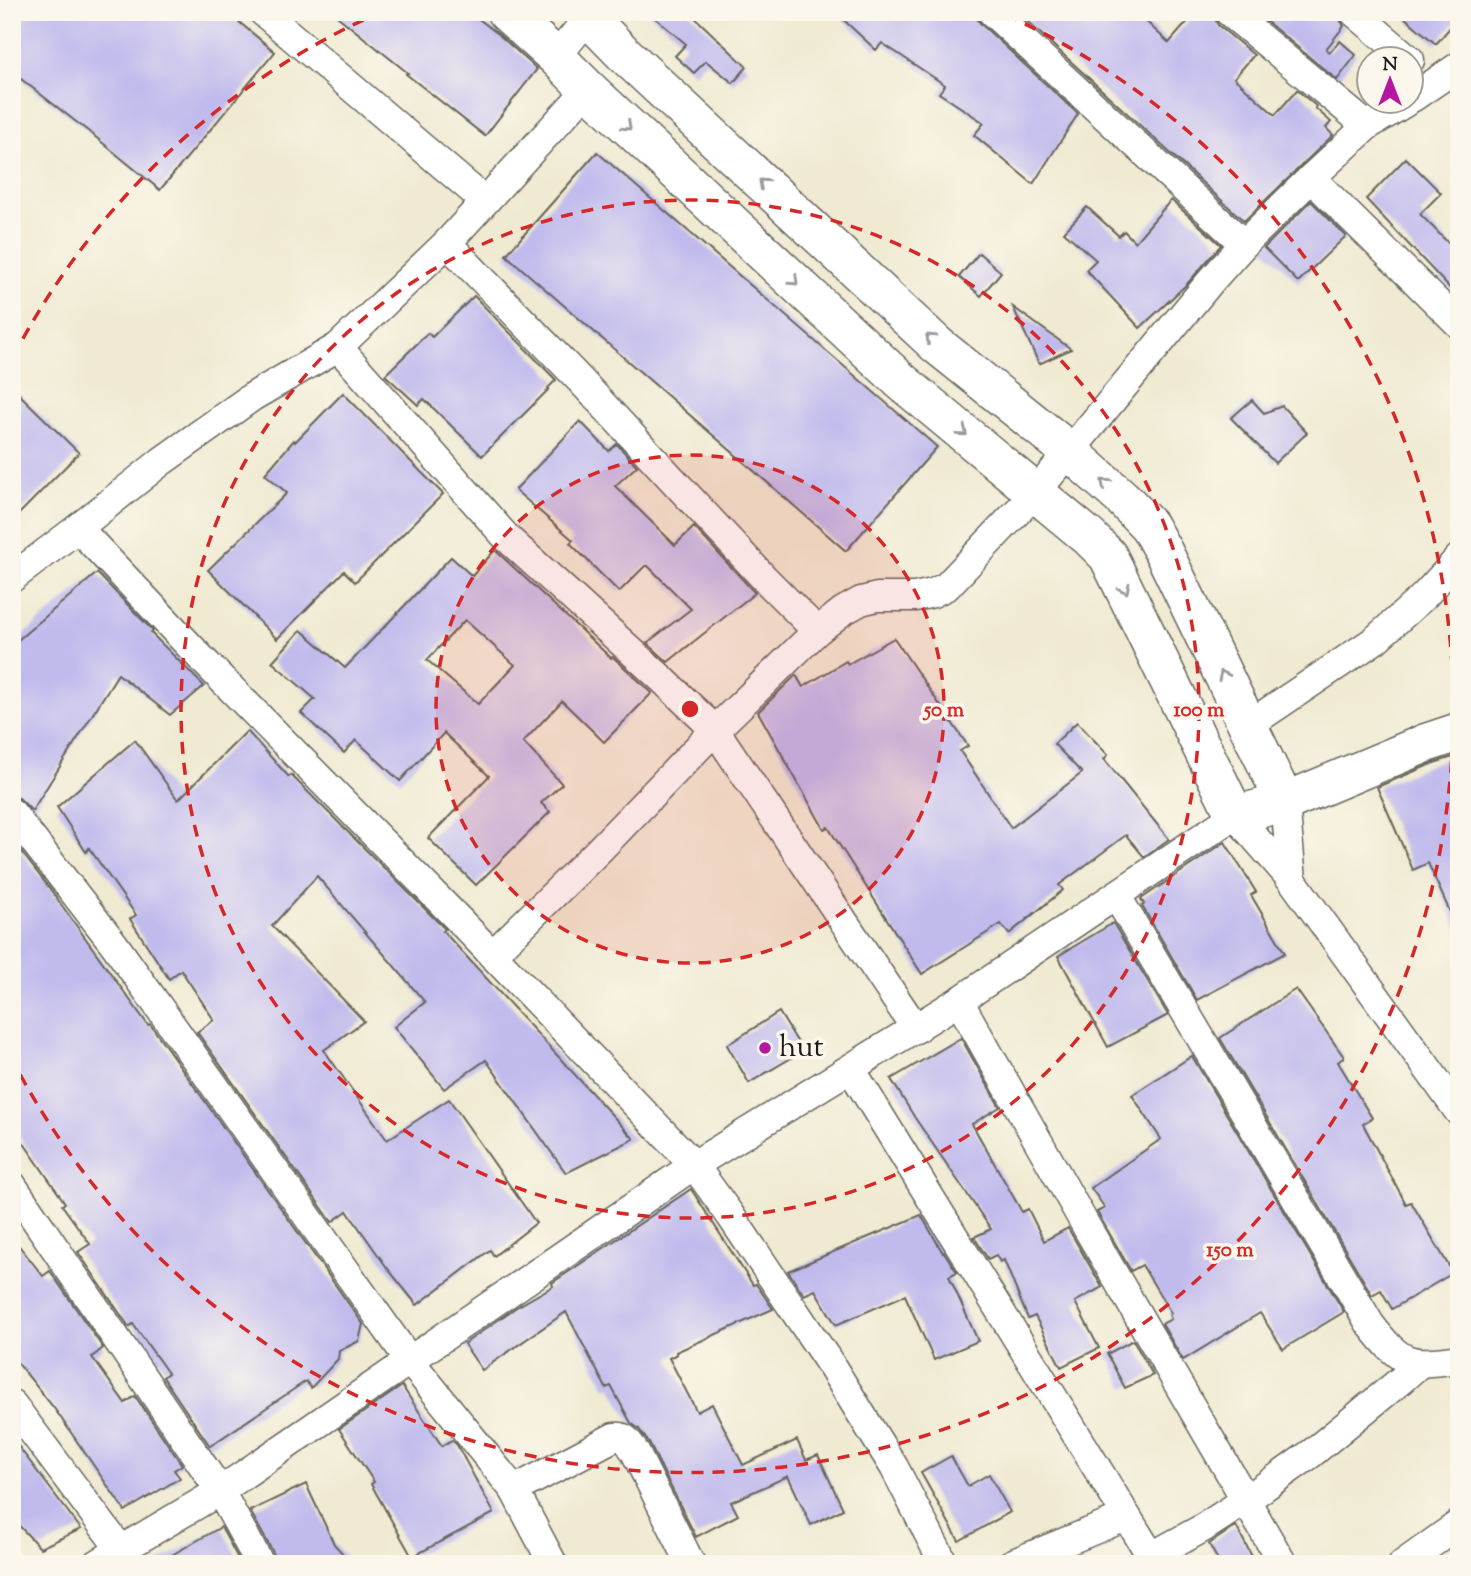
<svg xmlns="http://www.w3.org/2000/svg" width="1471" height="1576" viewBox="0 0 1471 1576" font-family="'Sorts Mill Goudy',serif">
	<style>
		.building { fill: #c1bbed; fill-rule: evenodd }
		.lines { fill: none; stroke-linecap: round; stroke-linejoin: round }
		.street-casing { stroke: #66645c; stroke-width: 31 }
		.secondary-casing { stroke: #66645c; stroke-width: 41 }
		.street { stroke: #fff; stroke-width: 28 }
		.secondary { stroke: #fff; stroke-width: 38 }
		.oneway { stroke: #999 }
		.ring { fill: none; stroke: #d62828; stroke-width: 3.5; stroke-dasharray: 12 9 }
		.poi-dot { fill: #b5179e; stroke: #fbf7ec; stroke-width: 2.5 }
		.labels { text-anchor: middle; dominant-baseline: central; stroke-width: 7; stroke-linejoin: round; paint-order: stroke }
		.poi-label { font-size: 30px; fill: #1c1c1c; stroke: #fbf7ec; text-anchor: start }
		.centre { fill: #d62828; stroke: #fbf7ec; stroke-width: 3.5 }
		.ring-label { font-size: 21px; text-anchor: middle; font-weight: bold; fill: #d62828; stroke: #fbf7ec; stroke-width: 7; stroke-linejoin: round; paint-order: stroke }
	</style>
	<rect width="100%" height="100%" fill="#fbf7ec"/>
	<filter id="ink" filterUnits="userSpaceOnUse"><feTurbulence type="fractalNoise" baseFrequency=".0143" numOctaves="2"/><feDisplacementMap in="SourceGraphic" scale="14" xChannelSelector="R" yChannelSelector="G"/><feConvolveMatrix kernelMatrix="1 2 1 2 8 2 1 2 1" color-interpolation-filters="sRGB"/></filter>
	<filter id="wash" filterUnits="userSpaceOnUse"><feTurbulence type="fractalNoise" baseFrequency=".00686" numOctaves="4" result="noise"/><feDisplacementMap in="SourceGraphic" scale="28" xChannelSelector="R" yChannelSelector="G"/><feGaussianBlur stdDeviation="1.57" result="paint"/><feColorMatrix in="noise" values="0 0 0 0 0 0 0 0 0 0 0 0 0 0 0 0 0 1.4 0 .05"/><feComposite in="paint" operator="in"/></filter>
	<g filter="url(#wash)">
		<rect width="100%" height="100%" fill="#f0ead2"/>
		<g id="blocks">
			<g class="building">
				<path d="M12,12H227L275,52L160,190L93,135L12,72Z"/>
				<path d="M332,12H470L498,34L537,69L485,136L406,74L408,73Z"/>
				<path d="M648,12H689L747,67L733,83L706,61L694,73L675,56L686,44Z"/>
				<path d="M835,12H976V18L981,24L1078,114L1033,184L974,135L984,123L939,93L945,85L882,43L876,50Z"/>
				<path d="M1017,12H1136L1169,43L1196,12H1213L1214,18L1218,25L1254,55L1234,78L1275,115L1297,90L1316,106L1315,108L1331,122L1326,128L1333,135L1244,221Z"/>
				<path d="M1255,12H1338L1339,18L1344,26L1326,49L1330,52L1340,41L1356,55L1337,80Z"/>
				<path d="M1398,12H1459V17L1436,44Z"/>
				<path d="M597,152L937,447L846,551L506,255Z"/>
				<path d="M1406,158L1441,193L1420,214L1459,254V298L1366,199Z"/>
				<path d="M1171,200L1221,245L1187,284L1140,328L1086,270L1096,260L1064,232L1087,207L1119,236L1124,231L1135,242Z"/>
				<path d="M1311,201L1346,236L1298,282L1264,248Z"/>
				<path d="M979,253L1001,272L981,296L959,277Z"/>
				<path d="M474,296L556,380L548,388L549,389L482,456L424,399L418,405L385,375L428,333L432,337Z"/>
				<path d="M1013,307L1071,349L1039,364Z"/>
				<path d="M12,387L79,453L12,521Z"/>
				<path d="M343,393L443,494L355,582L344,571L277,639L208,570L287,493L265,474L294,440L295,442Z"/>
				<path d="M1252,400L1264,413L1282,406L1307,433L1275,463L1231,418Z"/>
				<path d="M580,421L609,451L617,444L637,466L615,486L675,545L694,527L755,593L668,662L647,643L691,609L648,566H645L619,592L570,543L573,540L515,490Z"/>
				<path d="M495,550L611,658L613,657L652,693L604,742L562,701L523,742L562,784L541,803L550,812L476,885L428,838L489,776L444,733L400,781L356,740L344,753L301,713L315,699L272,662L301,630L345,668L451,557L472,576ZM465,620L515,665L478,704L427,660Z"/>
				<path d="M97,573L153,631L151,633L204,686L170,715L118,674L32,811L19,798L12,797V645Z"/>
				<path d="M894,638L968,746L960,751L1011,828L1082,773L1054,744L1077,722L1108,755L1104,759L1169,839L1144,857L1126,835L1059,885L1063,890L1009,934L1001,924L922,974L828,827L824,829L758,712L796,675L803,687L846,661L848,664Z"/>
				<path d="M247,731L289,777L291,775L445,929L443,931L634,1139L566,1173L486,1060L444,1089L394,1027L425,1002L317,876L272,926L364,1021L324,1050L387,1140L449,1099L536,1223L494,1256L490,1250L417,1305L388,1269L347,1211L332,1222L197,1032L214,1020L181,970L169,979L130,919L136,915L89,848L86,852L57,807L135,740L178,800Z"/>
				<path d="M1459,755V932L1428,863L1413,870L1377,787L1434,763Z"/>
				<path d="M12,840L50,889L148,1025L150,1024L363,1324L359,1341L339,1351L338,1359L311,1388L306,1381L210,1446L163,1377L168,1373L133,1324L129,1327L78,1252L90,1244L62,1205L65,1203L12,1126Z"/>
				<path d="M1225,842L1256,892L1251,895L1285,953L1197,1000L1142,906L1144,904L1141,899Z"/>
				<path d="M1113,923L1168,1015L1108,1047L1058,956Z"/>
				<path d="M1296,989L1344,1057L1338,1062L1372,1118L1363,1124L1406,1204L1411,1202L1453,1273L1392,1309L1381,1290L1372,1295L1220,1038Z"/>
				<path d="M779,1012L803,1051L749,1083L727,1045Z"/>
				<path d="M961,1038L1000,1107L972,1124L1022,1212L1028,1209L1044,1241L1068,1228L1102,1287L1075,1302L1099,1348L1061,1367L1035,1316L1028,1319L1004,1260L1000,1262L996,1255L988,1259L974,1237L991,1229L915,1118L891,1079Z"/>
				<path d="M1192,1056L1344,1312L1283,1349L1260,1313L1183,1360L1162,1324L1171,1319L1169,1314L1171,1313L1142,1265L1131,1271L1097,1212L1105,1208L1091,1188L1161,1139L1132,1095Z"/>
				<path d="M691,1189L753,1285L756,1284L773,1309L676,1352L677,1354L669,1358L697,1412L712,1404L743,1465L797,1440L806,1460L818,1455L843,1509L811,1525L788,1476L731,1502L738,1515L696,1537L649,1443L639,1429L631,1423L611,1386L606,1388L566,1312L482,1370L464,1344L515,1308L553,1286L552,1283Z"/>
				<path d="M921,1215L943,1253L944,1252L957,1272L949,1276L978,1341L934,1360L905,1295L836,1325L815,1290L804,1295L788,1271Z"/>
				<path d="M12,1237L43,1276L50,1271L103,1348L92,1357L125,1403L135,1396L182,1465L174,1470L180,1478L125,1511L54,1408L12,1356Z"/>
				<path d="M1133,1340L1153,1375L1125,1388L1107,1354Z"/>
				<path d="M402,1386L442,1446L452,1440L457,1445L494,1513L412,1557L371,1484L374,1482L339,1429Z"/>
				<path d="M12,1438L81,1529L40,1548L12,1518Z"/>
				<path d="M951,1456L968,1486L989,1474L1010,1512L959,1541L921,1473Z"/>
				<path d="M306,1484L334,1544L352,1564H277L275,1556L250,1511Z"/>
				<path d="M1236,1526L1256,1564H1220L1209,1544Z"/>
				<path d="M221,1527L241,1564H156Z"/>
			</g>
		</g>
	</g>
	<g filter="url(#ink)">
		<use href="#blocks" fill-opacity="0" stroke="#66645c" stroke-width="2"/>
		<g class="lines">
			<defs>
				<g id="street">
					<path d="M263,12L485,201"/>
					<path d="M992,12L1244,244"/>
					<path d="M1229,12L1367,126"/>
					<path d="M1354,12L1410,60"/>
					<path d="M556,57L593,12"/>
					<path d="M1412,98L1459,66"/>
					<path d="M1311,178L1459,324"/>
					<path d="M447,243L581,381L764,578L817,631"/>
					<path d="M338,347L507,538L663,680L715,730L916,1029"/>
					<path d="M78,528L201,658L459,920L694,1165L730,1215L829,1362L894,1467L944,1564"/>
					<path d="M12,578L78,528L162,461L252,397L338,347L447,243L588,89"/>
					<path d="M1247,726L1375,640L1424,596L1459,558"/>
					<path d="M1285,802L1292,880"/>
					<path d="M12,813L114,944L410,1361L514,1490L553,1564"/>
					<path d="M1116,895L1370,1324C1402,1365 1408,1366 1459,1359"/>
					<path d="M492,955L598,851L715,730L817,631L843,611L861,601L877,597H915L933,593L947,586L1036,492L1210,282L1244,244L1311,178L1367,126L1406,102"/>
					<path d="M959,1001L1090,1233L1283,1564"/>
					<path d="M851,1069L1156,1564"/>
					<path d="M12,1185L220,1491L260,1564"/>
					<path d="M12,1404L121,1550"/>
					<path d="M514,1490L614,1437C626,1435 629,1443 635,1452L691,1564"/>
					<path d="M1152,1556L1203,1528L1246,1500L1312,1453L1400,1381L1420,1363"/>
					<path d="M97,1564L220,1491L694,1165L959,1001L1235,815L1292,880L1459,1112"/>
					<path d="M1011,1564L1126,1517"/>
					<path d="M1403,1564L1459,1524"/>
				</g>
				<g id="secondary">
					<path d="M506,12L556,57L588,89L902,382L1089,537L1108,556L1235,815L1285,802L1426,743L1459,732"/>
					<path d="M583,12L623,53L937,345L1069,451L1123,499L1149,526L1164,553L1285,802"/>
				</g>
			</defs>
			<use href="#street" class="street-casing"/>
			<use href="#secondary" class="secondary-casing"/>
			<use href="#street" class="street"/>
			<use href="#secondary" class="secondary"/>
		</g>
		<defs><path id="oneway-chevron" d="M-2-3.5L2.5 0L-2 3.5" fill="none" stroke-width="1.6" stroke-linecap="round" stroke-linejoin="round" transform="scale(1.75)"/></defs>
		<g class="oneway">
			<use href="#oneway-chevron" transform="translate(627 126) rotate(43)"/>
			<use href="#oneway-chevron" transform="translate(763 183) rotate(-137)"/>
			<use href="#oneway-chevron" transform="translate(794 281) rotate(43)"/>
			<use href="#oneway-chevron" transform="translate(930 338) rotate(-137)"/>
			<use href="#oneway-chevron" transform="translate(963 432) rotate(40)"/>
			<use href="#oneway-chevron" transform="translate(1105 483) rotate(-139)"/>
			<use href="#oneway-chevron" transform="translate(1125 589) rotate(64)"/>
			<use href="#oneway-chevron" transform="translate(1223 675) rotate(-116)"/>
		</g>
	</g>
	<circle cx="690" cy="709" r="254" fill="#d62828" fill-opacity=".12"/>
	<g class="ring">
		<circle cx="690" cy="709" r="254"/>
		<circle cx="690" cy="709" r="509"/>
		<path d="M13 357A763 763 0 0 1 374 15M1006 15A763 763 0 1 1 13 1061"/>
	</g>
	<circle class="poi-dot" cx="765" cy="1048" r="7"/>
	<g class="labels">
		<g class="poi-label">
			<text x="779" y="1048">hut</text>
		</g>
	</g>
	<circle cx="690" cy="709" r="10" class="centre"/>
	<g class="ring-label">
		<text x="944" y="716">50 m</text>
		<text x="1199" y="716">100 m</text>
		<text x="1230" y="1256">150 m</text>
	</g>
	<rect width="1471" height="1576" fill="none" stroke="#fbf7ec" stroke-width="42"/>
	<g transform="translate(1390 80)"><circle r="33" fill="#fbf7ec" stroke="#a29f99" stroke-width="2"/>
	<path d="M0-5L12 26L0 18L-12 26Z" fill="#b5179e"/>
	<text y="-10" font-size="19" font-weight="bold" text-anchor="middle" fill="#1c1c1c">N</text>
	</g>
</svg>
